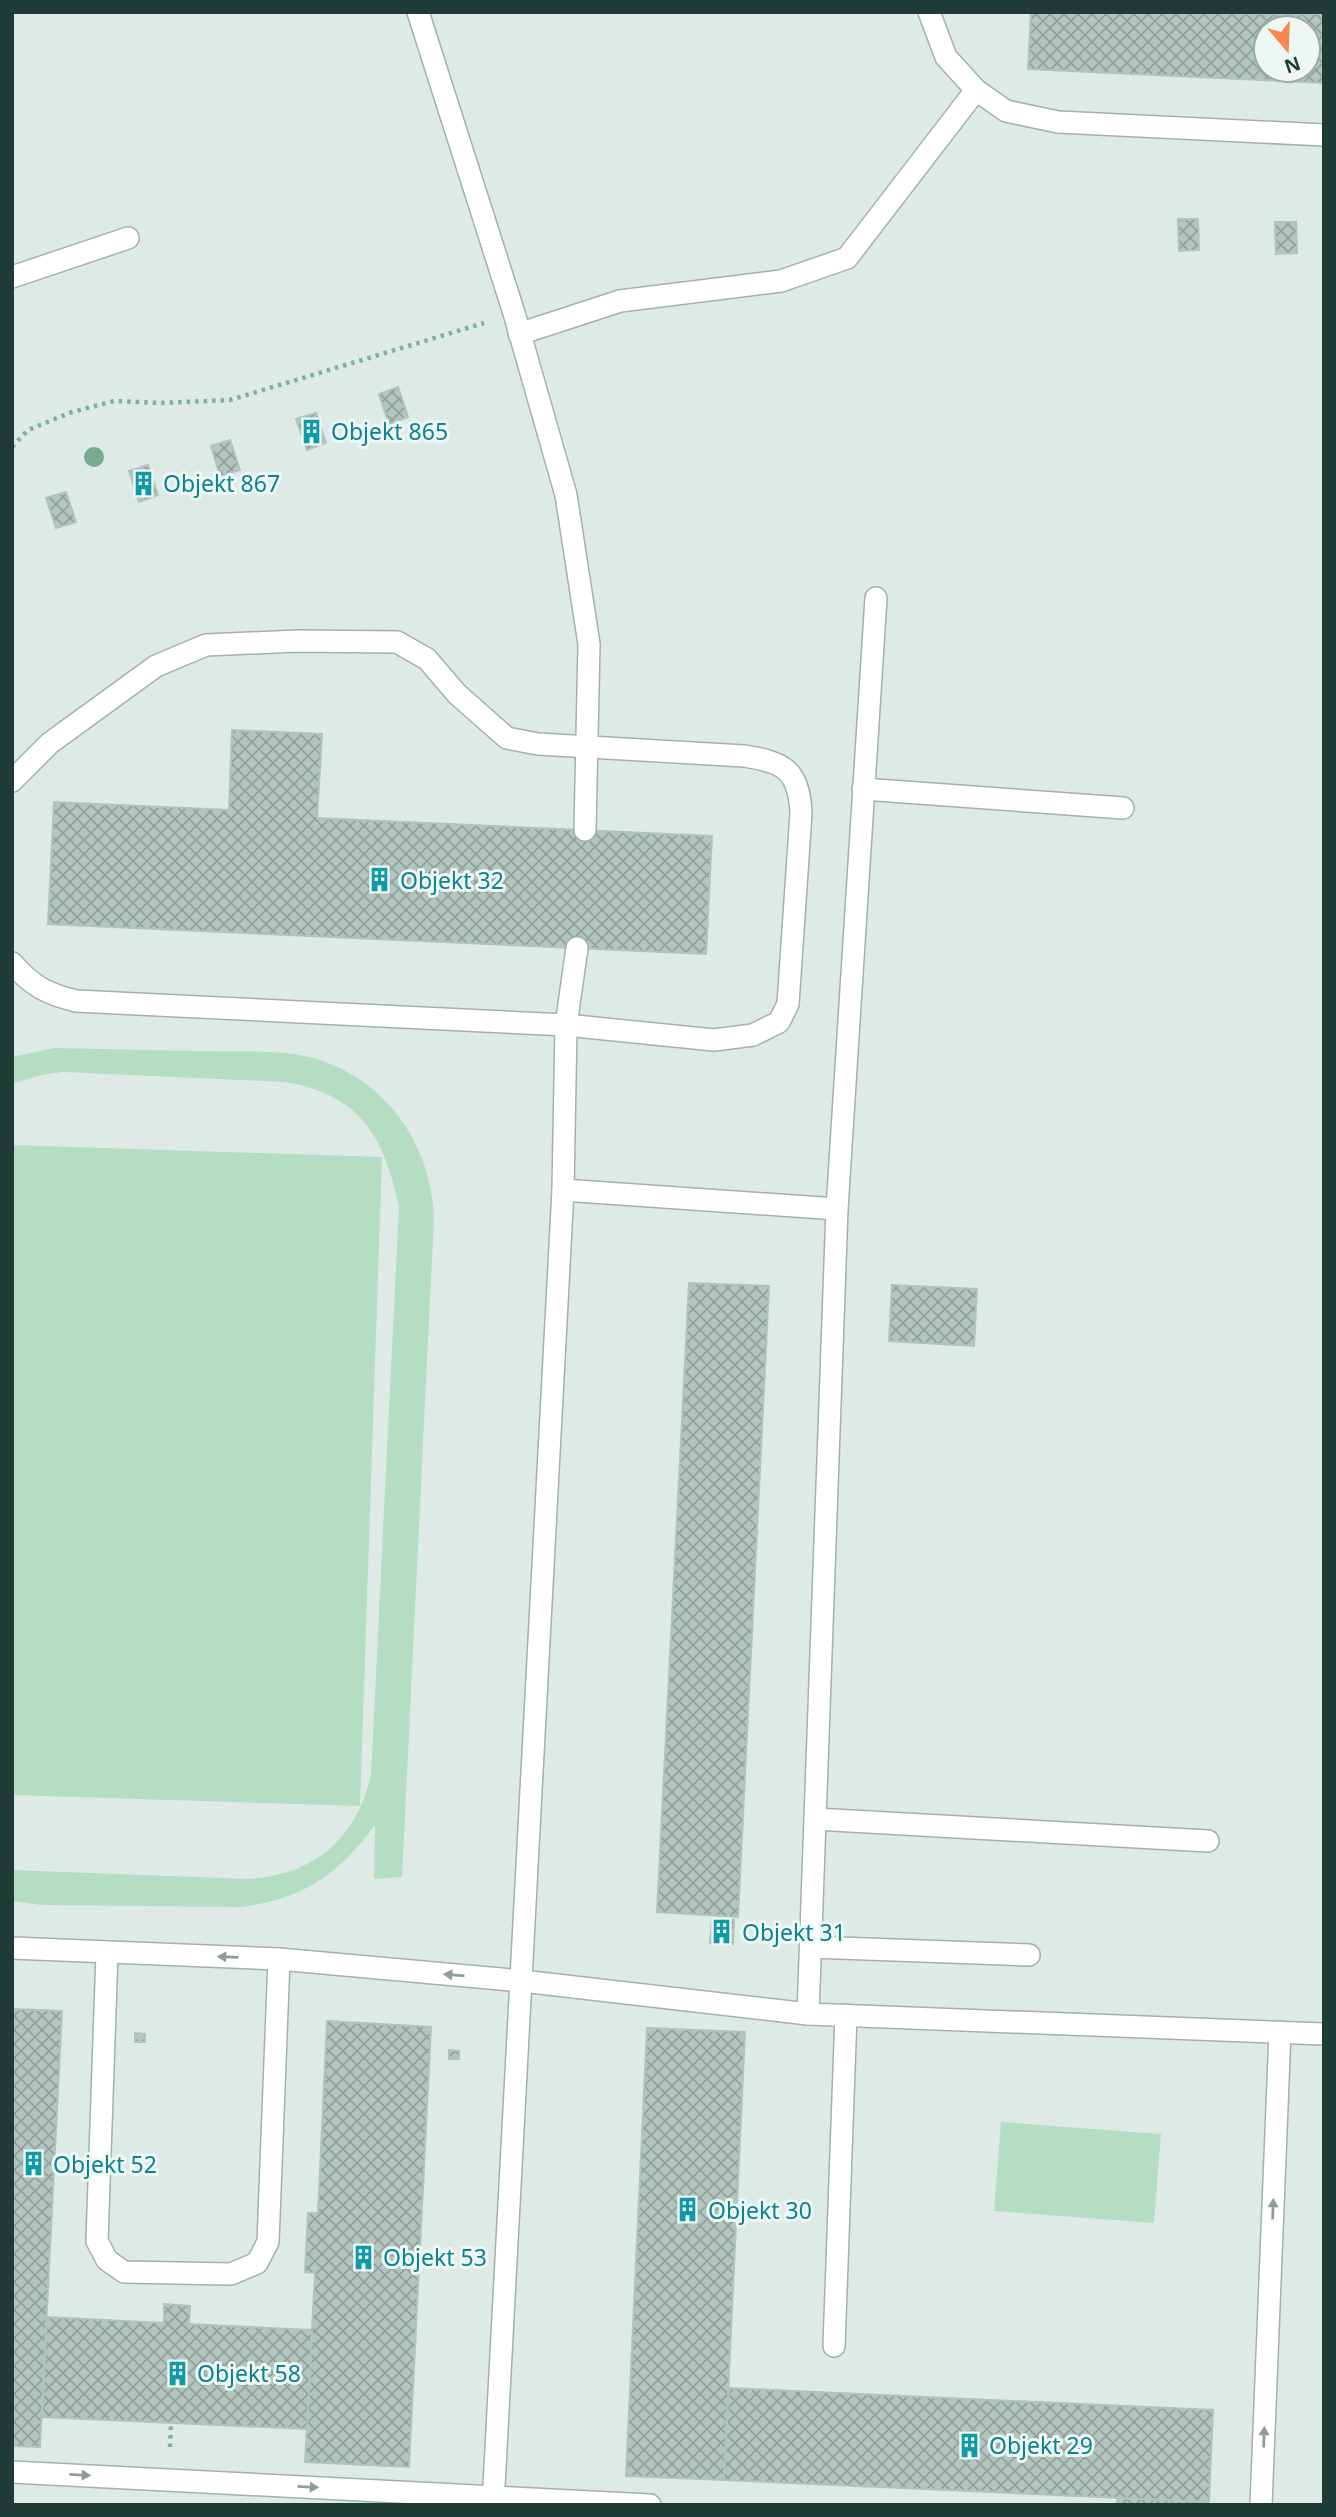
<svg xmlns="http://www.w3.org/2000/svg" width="1336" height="2517" viewBox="0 0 1336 2517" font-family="'Noto Sans',sans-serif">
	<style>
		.pitch { fill: #b5ddc4 }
		.building { fill: url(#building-cross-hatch); stroke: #b0c4be; stroke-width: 2; fill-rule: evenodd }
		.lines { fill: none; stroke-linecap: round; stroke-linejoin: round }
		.lane-casing { stroke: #a1b2ae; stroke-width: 24 }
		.path { stroke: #7db0a4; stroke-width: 4.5; stroke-dasharray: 3.5 5; stroke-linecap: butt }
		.lane { stroke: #fff; stroke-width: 21 }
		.tree { fill: #79a991 }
		.oneway { fill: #8f9d9a }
		.labels { text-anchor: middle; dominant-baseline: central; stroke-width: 6; stroke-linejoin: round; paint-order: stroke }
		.culture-label { font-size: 23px; fill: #0d838f; stroke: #eef7f3; text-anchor: start }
	</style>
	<defs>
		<pattern id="building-cross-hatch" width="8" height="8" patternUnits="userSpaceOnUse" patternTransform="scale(1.75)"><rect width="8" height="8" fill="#b3c5bf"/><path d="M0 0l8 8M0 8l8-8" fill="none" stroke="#91a19c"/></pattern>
	</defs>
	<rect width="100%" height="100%" fill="#deeae6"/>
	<g class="pitch">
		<path d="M54,1048C102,1049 150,1050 198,1051C230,1052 263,1050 294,1054C377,1067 431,1137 434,1218L402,1877L374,1879L375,1825C338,1875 303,1899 241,1907L42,1905L12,1901V1870L248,1879C315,1875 356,1839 371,1775L399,1206C384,1137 360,1094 285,1082L63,1072L41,1075L12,1084V1057Z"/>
		<path d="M12,1145L382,1157L360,1806L12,1795Z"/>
		<path d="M1001,2122L1161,2134L1154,2223L994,2211Z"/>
	</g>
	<g class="building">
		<path d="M1031,12L1324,14V83L1028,69ZM1266,28H1308V70H1266Z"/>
		<path d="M1178,219H1198L1199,250L1179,251Z"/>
		<path d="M1275,222H1296L1297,253L1276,254Z"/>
		<path d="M398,387L408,417L389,424L379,394Z"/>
		<path d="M316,413L326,443L307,450L296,419Z"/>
		<path d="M230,440L240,470L220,476L211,446Z"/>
		<path d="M148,465L158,495L139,502L129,471Z"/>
		<path d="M66,492L76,522L56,528L46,498Z"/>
		<path d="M232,730L322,734L317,818L712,836L706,954L48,924L54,802L229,810Z"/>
		<path d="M689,1283L769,1286L738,1917L657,1912Z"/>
		<path d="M892,1285L977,1289L974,1346L889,1341Z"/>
		<path d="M712,1919L734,1920L733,1944L710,1943Z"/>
		<path d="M12,2009L62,2011L40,2447L12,2446Z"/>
		<path d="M327,2021L431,2027L409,2467L305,2462L315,2273L305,2272L308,2213H318Z"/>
		<path d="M647,2028L745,2032L724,2480L626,2476Z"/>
		<path d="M135,2033L145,2034V2042H135Z"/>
		<path d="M449,2050L459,2051V2059H449Z"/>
		<path d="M164,2304L190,2306L189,2324L312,2330L307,2429L42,2417L47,2317L164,2323Z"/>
		<path d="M729,2388L1213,2410L1209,2502L724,2480Z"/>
		<path d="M1117,2498L1209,2502V2505H1117Z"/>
	</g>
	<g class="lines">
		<defs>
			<g id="lane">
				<path d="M418,12L514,313L566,495L589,644L585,830"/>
				<path d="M929,12L946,57L976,90L1006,111L1058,122L1324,135"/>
				<path d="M12,277L128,238"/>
				<path d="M519,334L620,301L781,281L847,258L976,90"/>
				<path d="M12,781L50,743L156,666L206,645L297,641L397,642L427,659L457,694L507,738L538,744L744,756C784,762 799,770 801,813L788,1004L779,1022L753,1035L714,1040L566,1025L76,1001C47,994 32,986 12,963"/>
				<path d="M863,789L1123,808"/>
				<path d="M563,1190L837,1209"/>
				<path d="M815,1819L1208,1841"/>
				<path d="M811,1947L1029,1955"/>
				<path d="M12,1948L279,1959L522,1981L808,2014L1324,2034"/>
				<path d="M107,1953L97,2241L107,2260L124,2272L231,2274L257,2263L268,2242L279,1959"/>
				<path d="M808,2014L837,1209L876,598"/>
				<path d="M834,2346L846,2015"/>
				<path d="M12,2472L650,2505"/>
				<path d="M493,2505L563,1190L566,1025L577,948"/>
				<path d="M1261,2505L1280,2032"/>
			</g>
		</defs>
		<use href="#lane" class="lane-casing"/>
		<g class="path">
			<path d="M12,447L28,430L72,412L114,401L160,403L230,400L484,323"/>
			<path d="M170,2447L171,2423"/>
		</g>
		<use href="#lane" class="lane"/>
	</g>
	<circle class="tree" cx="94" cy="457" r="10"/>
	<defs><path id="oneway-solid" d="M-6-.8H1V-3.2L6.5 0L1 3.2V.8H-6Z" transform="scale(1.75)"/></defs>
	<g class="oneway">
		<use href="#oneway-solid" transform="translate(228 1957) rotate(-178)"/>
		<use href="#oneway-solid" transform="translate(454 1975) rotate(-175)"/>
		<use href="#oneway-solid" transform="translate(1273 2209) rotate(-88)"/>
		<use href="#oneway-solid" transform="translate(1264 2437) rotate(-88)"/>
		<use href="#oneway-solid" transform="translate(80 2475) rotate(3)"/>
		<use href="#oneway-solid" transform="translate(308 2487) rotate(3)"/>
	</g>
	<defs>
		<symbol id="building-bare" viewBox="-9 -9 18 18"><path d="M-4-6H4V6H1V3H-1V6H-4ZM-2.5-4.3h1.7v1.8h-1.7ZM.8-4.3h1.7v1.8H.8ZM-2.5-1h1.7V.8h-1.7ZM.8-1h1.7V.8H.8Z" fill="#0f9aa8" stroke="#eef7f3" stroke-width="2.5" paint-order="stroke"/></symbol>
	</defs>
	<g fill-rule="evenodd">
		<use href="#building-bare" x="294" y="414" width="35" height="35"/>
		<use href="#building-bare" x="126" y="466" width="35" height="35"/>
		<use href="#building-bare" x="362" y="862" width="35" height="35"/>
		<use href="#building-bare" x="704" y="1914" width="35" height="35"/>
		<use href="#building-bare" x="16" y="2146" width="35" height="35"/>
		<use href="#building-bare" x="670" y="2192" width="35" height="35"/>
		<use href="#building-bare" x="346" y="2240" width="35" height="35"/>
		<use href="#building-bare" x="160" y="2356" width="35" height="35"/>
		<use href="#building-bare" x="952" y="2428" width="35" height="35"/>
	</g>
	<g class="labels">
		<g class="culture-label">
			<text x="331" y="431">Objekt 865</text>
			<text x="163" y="483">Objekt 867</text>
			<text x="400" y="880">Objekt 32</text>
			<text x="742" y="1932">Objekt 31</text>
			<text x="53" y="2164">Objekt 52</text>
			<text x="708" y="2210">Objekt 30</text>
			<text x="383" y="2257">Objekt 53</text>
			<text x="197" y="2373">Objekt 58</text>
			<text x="989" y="2445">Objekt 29</text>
		</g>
	</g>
	<rect width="1336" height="2517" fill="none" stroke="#1f3b36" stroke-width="28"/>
	<g transform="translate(1287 49) rotate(161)"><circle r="33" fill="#eef7f3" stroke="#9baca7" stroke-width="2"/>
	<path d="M0-5L12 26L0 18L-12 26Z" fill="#f8874e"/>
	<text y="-10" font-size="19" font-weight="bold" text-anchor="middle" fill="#1f3b36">N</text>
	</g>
</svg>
